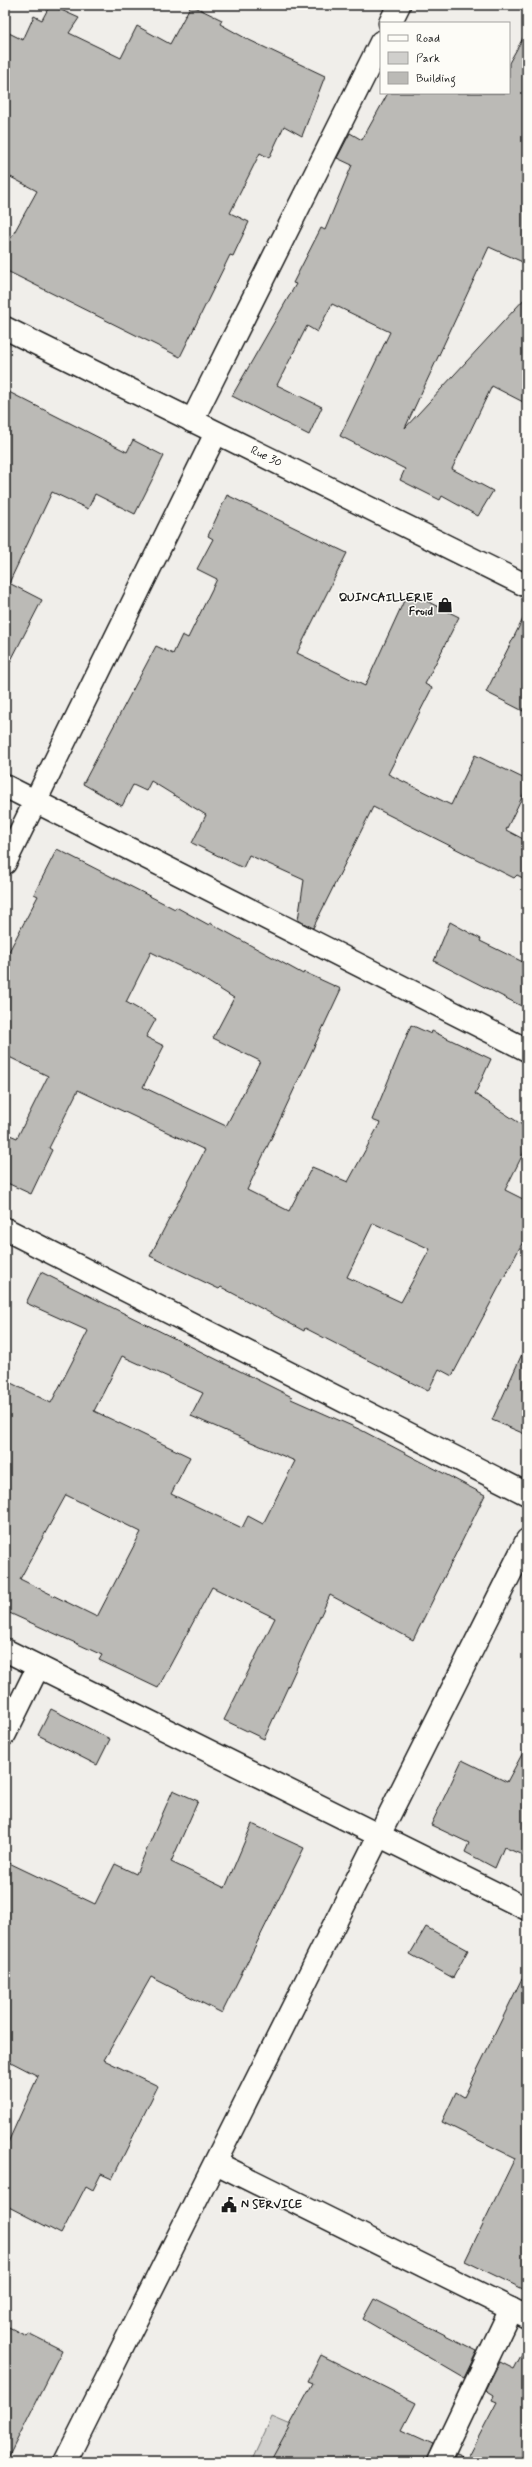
<svg xmlns="http://www.w3.org/2000/svg" width="532" height="2467" viewBox="0 0 532 2467" font-family="Mynerve,sans-serif">
	<style>
		.green { fill: #d0cfcc; stroke: #767674 }
		.building { fill: #bbbab6; stroke: #1c1c1c; fill-rule: evenodd }
		.lines { fill: none; stroke-linecap: round; stroke-linejoin: round }
		.minor-casing { stroke: #1c1c1c; stroke-width: 25 }
		.major-casing { stroke: #1c1c1c; stroke-width: 25 }
		.minor { stroke: #fdfcf7; stroke-width: 22 }
		.major { stroke: #fdfcf7; stroke-width: 22 }
		.labels { text-anchor: middle; dominant-baseline: central; stroke-width: 3; stroke-linejoin: round; paint-order: stroke }
		.street-label { font-size: 12px; fill: #1c1c1c; stroke: #fdfcf7 }
		.poi-label { font-size: 12px; font-weight: bold; fill: #1c1c1c; stroke: #fdfcf7; text-anchor: end }
	</style>
	<rect width="100%" height="100%" fill="#f0eeea"/>
	<filter id="ink" filterUnits="userSpaceOnUse"><feTurbulence type="fractalNoise" baseFrequency=".025" numOctaves="2"/><feDisplacementMap in="SourceGraphic" scale="8" xChannelSelector="R" yChannelSelector="G"/><feConvolveMatrix kernelMatrix="1 2 1 2 8 2 1 2 1" color-interpolation-filters="sRGB"/></filter>
	<g filter="url(#ink)">
		<path class="green" d="M272,2417L378,2462H251Z"/>
		<g class="building">
			<path d="M50,5L79,18L69,33L121,58L137,26L170,44L191,5L222,20L220,24L247,39L325,76L302,136L284,126L269,158L260,153L230,213L249,222L233,256L230,255L180,357L5,270V249L37,191L5,174V31L23,40L34,16L42,20Z"/>
			<path d="M527,31V264L489,247L405,428L527,296V404L492,386L452,469L493,491L478,516L442,496L440,500L400,480L405,469L340,436L390,332L332,304L317,332L307,326L277,385L322,407L309,435L232,396L296,284L293,283L321,228L325,230L352,165L337,158L350,133L362,140L388,93H509V63Z"/>
			<path d="M5,390L127,452L133,440L164,456L135,514L95,494L88,509L52,492L9,583L42,600L5,672Z"/>
			<path d="M227,495L347,553L297,653L365,686L408,592L459,617L425,684L432,688L388,774L451,805L475,755L527,780V787L506,830L527,841V880L517,875L514,878L373,807L313,928L298,920L304,880L249,855L243,868L192,843L206,815L151,781L146,791L133,785L122,806L83,784L156,646L173,654L182,635L188,638L217,579L197,569L213,539L208,536Z"/>
			<path d="M527,611V713L486,692Z"/>
			<path d="M57,849L175,909L176,907L209,925L210,923L303,974L304,972L341,989L247,1190L289,1211L312,1167L348,1182L380,1123L372,1120L411,1025L431,1034L432,1031L491,1059L475,1094L527,1128V1146L505,1190L527,1201V1234L452,1376L439,1369L428,1391L305,1328L304,1331L221,1287L219,1289L150,1256L205,1150L78,1090L49,1148L52,1150L31,1194L5,1182V1133L17,1138L48,1076L5,1055V959L38,896L34,894ZM151,952L197,975L234,998L213,1038L260,1061L226,1126L143,1087L164,1046L146,1037L156,1019L126,1002ZM373,1223L430,1249L401,1302L347,1277Z"/>
			<path d="M450,922L481,939L480,941L527,964V1009L434,961Z"/>
			<path d="M41,1272L292,1397L291,1399L361,1430L485,1495L413,1640L330,1595L264,1739L224,1720L275,1618L212,1587L158,1688L99,1660L102,1655L5,1611V1380L51,1403L88,1331L26,1303ZM122,1356L203,1393L191,1416L295,1461L263,1524L248,1516L242,1528L171,1494L190,1457L94,1411ZM66,1495L141,1532L97,1617L20,1579Z"/>
			<path d="M527,1343V1435L492,1420Z"/>
			<path d="M51,1709L110,1739L97,1765L38,1735Z"/>
			<path d="M527,1745V1857L504,1847L495,1868L465,1852L469,1843L431,1825L462,1760L507,1782Z"/>
			<path d="M173,1790L198,1801L171,1862L225,1888L252,1824L304,1848L222,2013L151,1977L104,2060L158,2086L112,2179L101,2174L93,2190L86,2186L61,2234L5,2205V2149L38,2076L5,2059V1861L95,1904L115,1864L136,1874Z"/>
			<path d="M426,1927L468,1950L453,1978L410,1954Z"/>
			<path d="M527,1968V2291L465,2261L515,2158L442,2122L456,2092L464,2097Z"/>
			<path d="M374,2299L477,2351L464,2378L363,2319Z"/>
			<path d="M5,2325L26,2336L28,2333L62,2350L6,2462Z"/>
			<path d="M527,2344V2462H452L456,2454L467,2459L497,2402L492,2400L494,2395L486,2390L500,2362L514,2369Z"/>
			<path d="M321,2355L416,2403L402,2430L433,2444L426,2462H270L313,2383L308,2381Z"/>
		</g>
		<g class="lines">
			<defs>
				<g id="minor">
					<path d="M390,23L399,5"/>
					<path d="M192,421L381,42"/>
					<path d="M5,786L527,1050"/>
					<path d="M5,863L216,433"/>
					<path d="M5,1229L527,1494"/>
					<path d="M5,1650L527,1909"/>
					<path d="M5,1734L38,1667"/>
					<path d="M216,2163L527,2317"/>
					<path d="M65,2462L527,1540"/>
					<path d="M438,2462L511,2309"/>
				</g>
				<path id="major" d="M5,328L527,586"/>
			</defs>
			<use href="#minor" class="minor-casing"/>
			<use href="#major" class="major-casing"/>
			<use href="#minor" class="minor"/>
			<use href="#major" class="major"/>
		</g>
	</g>
	<defs>
		<symbol id="shop-bare" viewBox="-9 -9 18 18"><path d="M-5-2.5h2.3a2.7 3.5 0 0 1 5.4 0H5L5.5 6h-11ZM-1.5-2.5h3a1.5 2.3 0 0 0-3 0Z" fill="#1c1c1c" stroke="#fdfcf7" stroke-width="2.5" paint-order="stroke"/></symbol>
		<symbol id="civic-bare" viewBox="-9 -9 18 18"><path d="M-.6-6.5H3V-4.5H.6V-3L4-1V1h2V6H-6V1h2V-1L-.6-3ZM-1.2 2.5V6h2.4V2.5Z" fill="#1c1c1c" stroke="#fdfcf7" stroke-width="2.5" paint-order="stroke"/></symbol>
	</defs>
	<g fill-rule="evenodd">
		<use href="#shop-bare" x="434" y="594" width="22" height="22"/>
		<use href="#civic-bare" x="218" y="2194" width="22" height="22"/>
	</g>
	<g class="labels">
		<g class="street-label">
			<text transform="translate(266 457) rotate(26)">Rue 30</text>
		</g>
		<g class="poi-label">
			<text x="433" y="598">QUINCAILLERIE<tspan x="433" dy="14">Froid</tspan></text>
			<text x="241" y="2205" text-anchor="start">N SERVICE</text>
		</g>
	</g>
	<rect width="532" height="2467" fill="none" stroke="#fdfcf7" stroke-width="20"/>
	<rect x="10" y="10" width="512" height="2447" fill="none" stroke="#1c1c1c" stroke-width="1.5" filter="url(#ink)"/>
	<rect x="380" y="22" width="130" height="72" fill="#fdfcf7" stroke="#a3a29f"/>
	<rect x="388" y="35" width="20" height="6" fill="#fdfcf7" stroke="#a3a29f"/>
	<text x="416" y="42" font-size="12" fill="#1c1c1c">Road</text>
	<rect x="388" y="52" width="20" height="12" fill="#d0cfcc" stroke="#a3a29f"/>
	<text x="416" y="62" font-size="12" fill="#1c1c1c">Park</text>
	<rect x="388" y="72" width="20" height="12" fill="#bbbab6" stroke="#a3a29f"/>
	<text x="416" y="82" font-size="12" fill="#1c1c1c">Building</text>
</svg>
